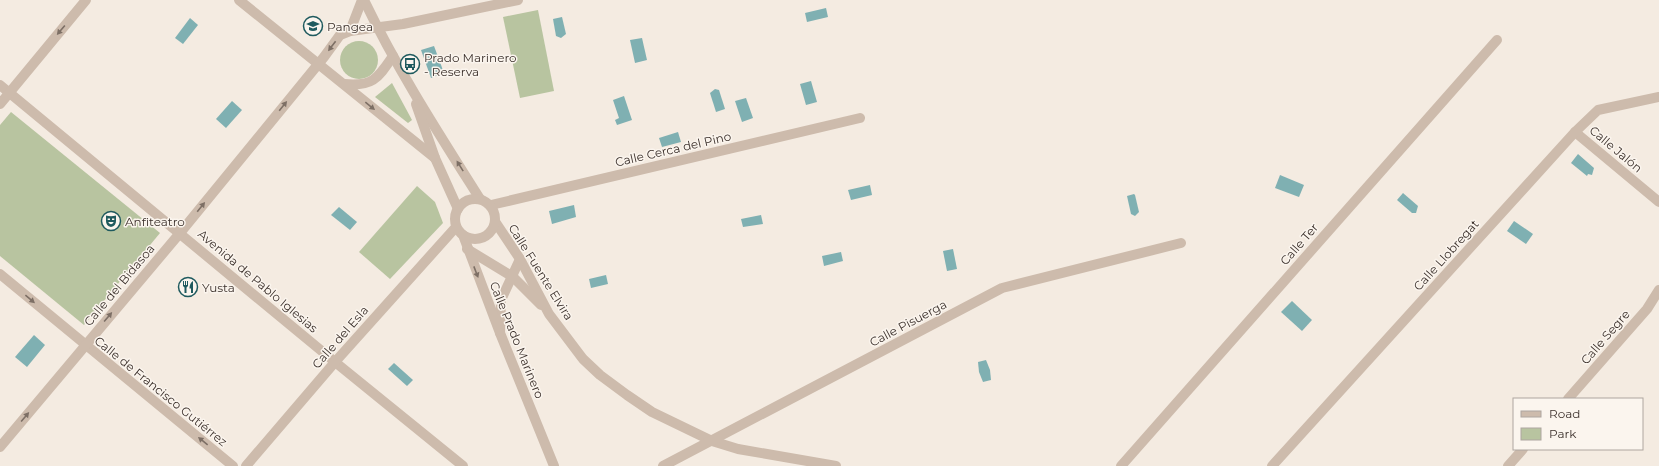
<svg xmlns="http://www.w3.org/2000/svg" width="1659" height="466" viewBox="0 0 1659 466" font-family="Montserrat,sans-serif">
	<style>
		.green { fill: #b8c4a0 }
		.water { fill: #7fb0b2 }
		.lines { fill: none; stroke-linecap: round; stroke-linejoin: round }
		.minor { stroke: #cdbbac; stroke-width: 10 }
		.tertiary { stroke: #cdbbac; stroke-width: 10 }
		.oneway { fill: #7d6f65 }
		.labels { text-anchor: middle; dominant-baseline: central; stroke-width: 3; stroke-linejoin: round; paint-order: stroke }
		.poi-label { font-size: 12px; fill: #3b302b; stroke: #fbf5ee; text-anchor: start }
		.street-label { font-size: 12px; fill: #3b302b; stroke: #fbf5ee }
	</style>
	<rect width="100%" height="100%" fill="#f4ebe1"/>
	<g class="green">
		<path d="M538,10L554,91L520,98L503,17Z"/>
		<circle cx="359" cy="60" r="19"/>
		<path d="M392,83L412,120L408,123L375,97Z"/>
		<path d="M11,112L160,233L84,325L0,256V125Z"/>
		<path d="M417,186L435,202L443,223L390,279L359,252Z"/>
	</g>
	<g class="water">
		<path d="M826,8L828,17L807,22L805,13Z"/>
		<path d="M562,17L566,34L561,38L556,36L553,19Z"/>
		<path d="M190,18L198,25L183,44L175,38Z"/>
		<path d="M642,38L647,60L635,63L630,40Z"/>
		<path d="M434,46L444,73L431,78L421,50Z"/>
		<path d="M811,81L817,102L806,105L800,84Z"/>
		<path d="M715,89L719,90L725,109L716,112L710,93Z"/>
		<path d="M624,96L632,120L617,125L615,120L619,118L613,100Z"/>
		<path d="M746,98L753,118L742,122L735,101Z"/>
		<path d="M232,101L242,110L226,128L216,119Z"/>
		<path d="M678,132L681,142L662,147L659,138Z"/>
		<path d="M1578,154L1594,168L1592,175L1588,174L1587,176L1571,163Z"/>
		<path d="M1280,175L1304,185L1299,197L1275,188Z"/>
		<path d="M870,185L872,195L851,200L848,190Z"/>
		<path d="M1403,193L1418,206L1416,213H1412L1397,200Z"/>
		<path d="M1134,194L1135,195L1139,212L1135,216L1131,214L1127,196Z"/>
		<path d="M574,205L576,217L552,224L549,211Z"/>
		<path d="M339,207L357,222L350,230L331,215Z"/>
		<path d="M761,215L763,224L743,227L741,219Z"/>
		<path d="M1514,221L1533,234L1526,244L1507,231Z"/>
		<path d="M953,249L957,269L947,271L943,251Z"/>
		<path d="M841,252L843,261L824,266L822,256Z"/>
		<path d="M606,275L608,284L591,288L589,279Z"/>
		<path d="M1292,301L1312,320L1302,331L1281,312Z"/>
		<path d="M34,335L45,345L27,367L15,357Z"/>
		<path d="M986,360L990,370L991,380L983,382L979,372L978,362Z"/>
		<path d="M394,363L413,380L407,386L388,369Z"/>
	</g>
	<g class="lines">
		<g class="minor">
			<path d="M239,0L435,158"/>
			<path d="M350,31L362,0"/>
			<path d="M344,84C373,87 378,78 393,56"/>
			<path d="M0,85L335,362L463,466"/>
			<path d="M0,104L86,0"/>
			<path d="M1575,132L1659,202"/>
			<path d="M491,205L860,118"/>
			<path d="M496,223L520,259L549,314L583,359L600,375L627,395L652,412L712,441L738,449L836,466"/>
			<path d="M467,249L513,277L541,305"/>
			<path d="M0,274L233,466"/>
			<path d="M500,333L501,300L520,259"/>
			<path d="M1568,399L1647,309L1659,290"/>
			<path d="M0,447L180,233L324,57L340,35L350,31L403,24L518,0"/>
			<path d="M246,466L335,362L456,227"/>
			<path d="M663,466L1002,288L1181,243"/>
			<path d="M1121,466L1497,40"/>
			<path d="M1272,466L1575,132L1598,110L1659,97"/>
			<path d="M1508,466L1523,449"/>
		</g>
		<g class="tertiary">
			<path d="M364,0C397,69 439,134 480,199"/>
			<path d="M416,104L435,158L458,209"/>
			<circle cx="475" cy="219" r="20"/>
			<path d="M463,235L500,333L554,466"/>
		</g>
	</g>
	<defs><path id="oneway-solid" d="M-6-.8H1V-3.2L6.5 0L1 3.2V.8H-6Z"/></defs>
	<g class="oneway">
		<use href="#oneway-solid" transform="translate(61 30) rotate(130)"/>
		<use href="#oneway-solid" transform="translate(332 46) rotate(127)"/>
		<use href="#oneway-solid" transform="translate(283 106) rotate(-51)"/>
		<use href="#oneway-solid" transform="translate(370 106) rotate(39)"/>
		<use href="#oneway-solid" transform="translate(460 166) rotate(-122)"/>
		<use href="#oneway-solid" transform="translate(201 207) rotate(-51)"/>
		<use href="#oneway-solid" transform="translate(476 272) rotate(69)"/>
		<use href="#oneway-solid" transform="translate(30 299) rotate(40)"/>
		<use href="#oneway-solid" transform="translate(108 317) rotate(-50)"/>
		<use href="#oneway-solid" transform="translate(25 417) rotate(-50)"/>
		<use href="#oneway-solid" transform="translate(203 441) rotate(-141)"/>
	</g>
	<defs>
		<symbol id="school-ring" viewBox="-11 -11 22 22"><circle r="9.5" fill="#fbf5ee" stroke="#1f5a5e" stroke-width="1.5"/><path d="M0-5L7-2L0 1L-7-2ZM-4 1L0 2.5L4 1V4Q0 6-4 4Z" fill="#1f5a5e"/></symbol>
		<symbol id="bus-ring" viewBox="-11 -11 22 22"><circle r="9.5" fill="#fbf5ee" stroke="#1f5a5e" stroke-width="1.5"/><path d="M-5-6H5V4H4V6H2V4H-2V6H-4V4H-5ZM-3.5-4V0h7V-4ZM-3.5 1.2v1.5H-2V1.2ZM2 1.2v1.5H3.5V1.2Z" fill="#1f5a5e"/></symbol>
		<symbol id="theatre-ring" viewBox="-11 -11 22 22"><circle r="9.5" fill="#fbf5ee" stroke="#1f5a5e" stroke-width="1.5"/><path d="M-5-5.5Q0-4 5-5.5V0Q5 5 0 6Q-5 5-5 0ZM-3.3-2.5H-1v1.5H-3.3ZM1-2.5H3.3v1.5H1ZM-2.8 1Q0 5.5 2.8 1Z" fill="#1f5a5e"/></symbol>
		<symbol id="restaurant-ring" viewBox="-11 -11 22 22"><circle r="9.5" fill="#fbf5ee" stroke="#1f5a5e" stroke-width="1.5"/><path d="M-5-6h1v4h1v-4h1v4h1v-4h1v5L-1.5 .5V6h-2V.5L-5-1ZM5-6V6H3V1.5H1.5Q1.5-4 5-6Z" fill="#1f5a5e"/></symbol>
	</defs>
	<g fill-rule="evenodd">
		<use href="#school-ring" x="302" y="15" width="22" height="22"/>
		<use href="#bus-ring" x="399" y="53" width="22" height="22"/>
		<use href="#theatre-ring" x="100" y="210" width="22" height="22"/>
		<use href="#restaurant-ring" x="177" y="276" width="22" height="22"/>
	</g>
	<g class="labels">
		<g class="poi-label">
			<text x="327" y="26">Pangea</text>
			<text x="424" y="57">Prado Marinero<tspan x="424" dy="14">- Reserva</tspan></text>
			<text x="125" y="221">Anfiteatro</text>
			<text x="202" y="287">Yusta</text>
		</g>
		<g class="street-label">
			<text transform="translate(673 149) rotate(-13)">Calle Cerca del Pino</text>
			<text transform="translate(1616 149) rotate(40)">Calle Jalón</text>
			<text transform="translate(1299 244) rotate(-49)">Calle Ter</text>
			<text transform="translate(1446 255) rotate(-48)">Calle Llobregat</text>
			<text transform="translate(541 272) rotate(58)">Calle Fuente Elvira</text>
			<text transform="translate(258 281) rotate(40)">Avenida de Pablo Iglesias</text>
			<text transform="translate(119 285) rotate(-50)">Calle del Bidasoa</text>
			<text transform="translate(908 323) rotate(-28)">Calle Pisuerga</text>
			<text transform="translate(340 337) rotate(-49)">Calle del Esla</text>
			<text transform="translate(1605 337) rotate(-49)">Calle Segre</text>
			<text transform="translate(517 340) rotate(68)">Calle Prado Marinero</text>
			<text transform="translate(161 391) rotate(39)">Calle de Francisco Gutiérrez</text>
		</g>
	</g>
	<rect x="1513" y="398" width="130" height="52" fill="#fbf5ee" stroke="#aea6a0"/>
	<rect x="1521" y="411" width="20" height="6" fill="#cdbbac" stroke="#aea6a0"/>
	<text x="1549" y="418" font-size="12" fill="#3b302b">Road</text>
	<rect x="1521" y="428" width="20" height="12" fill="#b8c4a0" stroke="#aea6a0"/>
	<text x="1549" y="438" font-size="12" fill="#3b302b">Park</text>
</svg>
